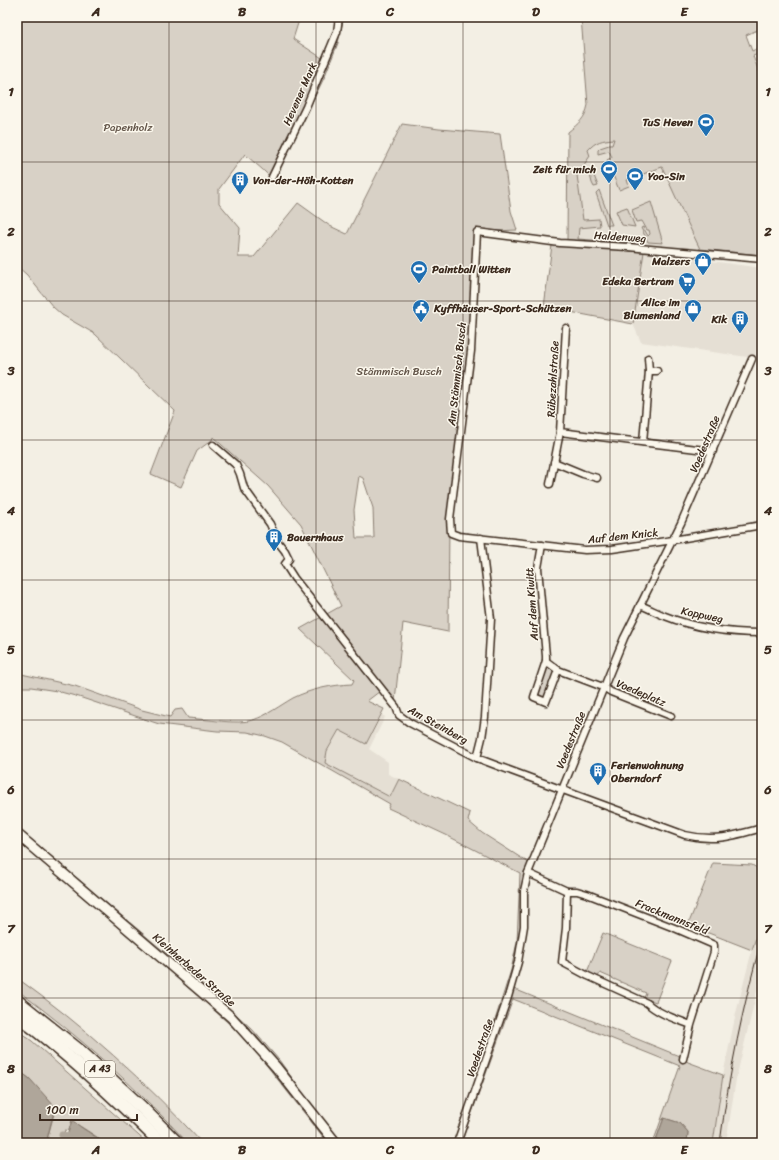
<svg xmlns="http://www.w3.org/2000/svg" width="779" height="1160" viewBox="0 0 779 1160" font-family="Sriracha,sans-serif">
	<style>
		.built { fill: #e5dfd4 }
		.green { fill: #d8d1c6; stroke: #8a7e72; fill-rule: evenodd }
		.water { fill: #afa69a; stroke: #817468 }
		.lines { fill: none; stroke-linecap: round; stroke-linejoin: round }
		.stream { stroke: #817468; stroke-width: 2 }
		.canal { stroke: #afa69a; stroke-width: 7 }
		.street-casing { stroke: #3b2a1e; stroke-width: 9 }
		.secondary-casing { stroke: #3b2a1e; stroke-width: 12 }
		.highway-casing { stroke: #3b2a1e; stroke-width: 15 }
		.street { stroke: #fbf7ec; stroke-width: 6 }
		.secondary { stroke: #fbf7ec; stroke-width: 9 }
		.highway { stroke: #fbf7ec; stroke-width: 12 }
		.tram { stroke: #3b2a1e; stroke-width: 1 }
		.grid { fill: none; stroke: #3b2a1e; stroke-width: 1; stroke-opacity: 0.55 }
		.labels { text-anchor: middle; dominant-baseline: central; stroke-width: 3; stroke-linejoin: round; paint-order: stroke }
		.shield { fill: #fbf7ec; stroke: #75685c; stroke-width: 1 }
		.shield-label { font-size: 10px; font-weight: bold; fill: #3b2a1e }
		.street-label { font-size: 11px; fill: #3b2a1e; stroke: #fbf7ec }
		.poi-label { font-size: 11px; font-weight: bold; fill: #3b2a1e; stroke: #fbf7ec; text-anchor: end }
		.park-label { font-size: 11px; fill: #625448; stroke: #fbf7ec }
		.neatline { fill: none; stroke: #3b2a1e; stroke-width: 1.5 }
		.grid-label { font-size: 13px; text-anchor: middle; font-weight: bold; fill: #3b2a1e }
	</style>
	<rect width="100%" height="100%" fill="#f3efe4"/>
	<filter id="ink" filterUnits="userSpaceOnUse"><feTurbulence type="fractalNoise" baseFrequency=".025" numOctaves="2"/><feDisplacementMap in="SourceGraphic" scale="8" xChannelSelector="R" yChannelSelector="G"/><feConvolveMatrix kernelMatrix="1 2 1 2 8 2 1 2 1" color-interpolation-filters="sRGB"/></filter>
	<g filter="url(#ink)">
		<g class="built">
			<path d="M637,108L690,228L700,249L567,240L568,132Z"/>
			<path d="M644,252L762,268V359L641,342L633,324Z"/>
			<path d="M382,715L385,717L369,749L388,762V774L399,779L390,797L322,761L339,730L366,744Z"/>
			<path d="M762,918V970L736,1079L726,1143H713L723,1075L736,1013L752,950Z"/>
		</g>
		<g class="green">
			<path d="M17,17H300L293,39L322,58L327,46L332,48L341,17H344L338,43L324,78L273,181C266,171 254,163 245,154L219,189V203L240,228L238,257H254L298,203L330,226L347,234L402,124L439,129L500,134L511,211L517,230L475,232L467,378L449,522L448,632L403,623L395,701L384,688L367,701L384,709L366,744L339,730L327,751L325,763L390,797L399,779L470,813L468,821L482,833L529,863C520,883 522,905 521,927C519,947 514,967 509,987L679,1056L688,1062L723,1075L713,1143H687L688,1132L680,1123L664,1118L655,1143H653L680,1066L513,999L461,1143H453L472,1092L511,970L517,942L520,873L446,835L388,808L390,804L282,742L265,736L247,732L217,731L159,724L79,697L57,691L31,687H17V673L75,686L142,710L170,717L175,710L182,709L188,718C205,719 238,725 253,720C268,715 279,706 293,698C311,689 332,685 352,684L354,680L300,629L341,606L301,524L268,486L213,437L212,440L197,451L181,487L151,474L175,411L95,334L62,315L53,307L27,275L17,266ZM359,476L363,478L373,508L374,538H356L354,510Z"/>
			<path d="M581,17H762V28L746,35L752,51L756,49L758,54L753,56L759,72L762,71V255L700,249L690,228L662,167L627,180L629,186L619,190L607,160L612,157L609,151L598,154V150L600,148L609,145H612L614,139C602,140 596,141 588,150L590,156L577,175L583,220L599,219L600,226L579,228L578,239L630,243L631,237H634L638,245L567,240L568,132C579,123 585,119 588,105Z"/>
			<path d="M591,168L598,186L594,187L592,183L589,171V169Z"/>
			<path d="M599,190L610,220L612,225H607L596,193Z"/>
			<path d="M651,202L663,243L648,242L641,228L643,227L648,236L650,234L649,230H647L642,221L636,222L632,210Z"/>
			<path d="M627,207L635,227L622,225L616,211Z"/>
			<path d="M552,245L644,252L633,324L544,307Z"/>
			<path d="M547,668H551L555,672L545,697L541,698L538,695L546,669Z"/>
			<path d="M17,827L213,993L252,1029L279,1060L315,1110L343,1143H328L260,1057L235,1029L207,1004L17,841Z"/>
			<path d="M713,863L752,865L762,871V918L752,950L688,925Z"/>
			<path d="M603,933L672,961L656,1002L644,998L646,993L600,973L598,977L587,972Z"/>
			<path d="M17,978C84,1026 146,1082 202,1143H188C136,1087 79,1036 17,990Z"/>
			<path d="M17,1030L32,1041L147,1143H103L97,1137L72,1121L69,1131L65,1130L61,1141L65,1143H46L54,1114L30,1079L17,1069Z"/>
		</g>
		<g class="water">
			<path d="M17,1069L30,1079L55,1107L46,1143H17Z"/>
			<path d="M664,1118L680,1123L688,1132L687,1143H655Z"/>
			<path d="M72,1120C81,1129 94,1134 103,1143H65Z"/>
		</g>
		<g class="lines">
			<g class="stream">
				<path d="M187,973L231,1011"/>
				<path d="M234,1014L250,1030"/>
				<path d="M254,1034L276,1061"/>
				<path d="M284,1069L297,1086"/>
			</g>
			<path class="canal" d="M62,1135L67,1136"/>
			<defs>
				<g id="street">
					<path d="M272,177L306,107L337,32L339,17"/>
					<path d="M762,259L628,247L560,243L477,232L471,351L450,519L451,533L459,536L585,550L612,549L673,540L762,525"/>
					<path d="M566,328L560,432L713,451"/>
					<path d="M648,358L649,371H657"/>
					<path d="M643,442L649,371"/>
					<path d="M213,445L236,465L240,474L244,488L270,524L278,542L285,551L289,559L285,564L294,578L396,707L399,715L410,723L477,758L498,766L685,835C714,842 734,836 762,828"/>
					<path d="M554,462L583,474L597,478"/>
					<path d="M550,484L560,432"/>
					<path d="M542,545L538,568L546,656V661L534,697L546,702L558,670"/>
					<path d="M640,605C648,608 657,613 665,616C695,628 730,633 762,633"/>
					<path d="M546,661L558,670L603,687L611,692L671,716"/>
					<path d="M477,758L482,738L485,717L491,619L481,538"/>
					<path d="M528,873L567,891"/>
					<path d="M683,1059L691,1025L714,952V945L677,929L587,894L577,891H567L566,928L562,962L588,976L647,1003C659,1014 676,1019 691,1025"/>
					<path d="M457,1143L508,997L518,962L524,926V891L528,873L624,638L681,523L752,359"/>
				</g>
				<path id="secondary" d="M17,834L231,1017L276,1067L336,1143"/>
				<g id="highway">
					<path d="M17,1001L81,1052L141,1107L177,1143"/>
					<path d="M17,1015C68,1054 116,1098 161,1143"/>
				</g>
			</defs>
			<use href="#street" class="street-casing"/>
			<use href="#secondary" class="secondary-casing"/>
			<use href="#highway" class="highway-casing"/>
			<use href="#street" class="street"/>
			<use href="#secondary" class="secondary"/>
			<use href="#highway" class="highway"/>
			<path class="tram" d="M720,1143C729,1074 743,1005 762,938"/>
		</g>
	</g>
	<path class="grid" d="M169,17V1143M316,17V1143M463,17V1143M610,17V1143M17,162H762M17,301H762M17,440H762M17,580H762M17,720H762M17,859H762M17,998H762"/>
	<defs>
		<symbol id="stadium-pin" viewBox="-11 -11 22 30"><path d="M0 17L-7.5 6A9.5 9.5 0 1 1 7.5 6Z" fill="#1f6fb2" stroke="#fbf7ec"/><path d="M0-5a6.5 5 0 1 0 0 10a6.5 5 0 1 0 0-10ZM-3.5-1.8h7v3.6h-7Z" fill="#fff"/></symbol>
		<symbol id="building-pin" viewBox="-11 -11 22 30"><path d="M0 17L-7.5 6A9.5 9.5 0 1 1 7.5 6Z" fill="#1f6fb2" stroke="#fbf7ec"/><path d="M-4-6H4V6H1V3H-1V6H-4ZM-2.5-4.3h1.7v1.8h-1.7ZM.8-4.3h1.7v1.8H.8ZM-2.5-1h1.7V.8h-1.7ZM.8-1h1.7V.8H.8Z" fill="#fff"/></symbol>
		<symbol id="shop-pin" viewBox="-11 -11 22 30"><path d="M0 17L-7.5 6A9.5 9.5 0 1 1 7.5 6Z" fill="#1f6fb2" stroke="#fbf7ec"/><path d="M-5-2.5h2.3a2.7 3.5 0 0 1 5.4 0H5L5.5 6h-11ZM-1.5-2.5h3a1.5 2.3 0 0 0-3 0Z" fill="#fff"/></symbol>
		<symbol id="supermarket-pin" viewBox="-11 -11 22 30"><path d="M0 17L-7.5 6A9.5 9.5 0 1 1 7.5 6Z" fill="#1f6fb2" stroke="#fbf7ec"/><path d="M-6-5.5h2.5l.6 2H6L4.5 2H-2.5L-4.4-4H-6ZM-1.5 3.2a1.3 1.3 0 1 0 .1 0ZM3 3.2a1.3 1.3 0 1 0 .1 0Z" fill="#fff"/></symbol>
		<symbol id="civic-pin" viewBox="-11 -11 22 30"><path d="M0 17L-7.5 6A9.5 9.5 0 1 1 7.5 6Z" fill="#1f6fb2" stroke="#fbf7ec"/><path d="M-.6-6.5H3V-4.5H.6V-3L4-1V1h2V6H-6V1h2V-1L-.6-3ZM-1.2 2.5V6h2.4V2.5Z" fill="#fff"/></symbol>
	</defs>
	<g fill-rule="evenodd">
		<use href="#stadium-pin" x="696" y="112" width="20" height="27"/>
		<use href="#stadium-pin" x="599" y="159" width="20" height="27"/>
		<use href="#stadium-pin" x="625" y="166" width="20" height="27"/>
		<use href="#building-pin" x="230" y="170" width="20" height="27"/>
		<use href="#shop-pin" x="693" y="251" width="20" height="27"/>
		<use href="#stadium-pin" x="409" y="259" width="20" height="27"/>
		<use href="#supermarket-pin" x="677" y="271" width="20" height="27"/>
		<use href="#civic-pin" x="411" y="298" width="20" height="27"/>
		<use href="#shop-pin" x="683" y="298" width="20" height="27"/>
		<use href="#building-pin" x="730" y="309" width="20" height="27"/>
		<use href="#building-pin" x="264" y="527" width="20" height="27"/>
		<use href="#building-pin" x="588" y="761" width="20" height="27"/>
	</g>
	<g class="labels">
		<rect class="shield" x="85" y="1061" width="30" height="16" rx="3"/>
		<g class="shield-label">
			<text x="100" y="1069">A 43</text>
		</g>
		<g class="street-label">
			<text transform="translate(300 94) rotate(-66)">Hevener Mark</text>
			<text transform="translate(620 237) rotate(4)">Haldenweg</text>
			<text transform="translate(457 374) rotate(-84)">Am Stämmisch Busch</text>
			<text transform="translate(553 379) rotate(-87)">Rübezahlstraße</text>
			<text transform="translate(705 444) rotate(-67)">Voedestraße</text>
			<text transform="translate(623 536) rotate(-6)">Auf dem Knick</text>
			<text transform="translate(532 604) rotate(-94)">Auf dem Kiwitt</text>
			<text transform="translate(702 615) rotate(12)">Koppweg</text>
			<text transform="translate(641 693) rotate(23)">Voedeplatz</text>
			<text transform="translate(438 725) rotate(29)">Am Steinberg</text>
			<text transform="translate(571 740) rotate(-68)">Voedestraße</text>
			<text transform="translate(672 917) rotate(22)">Frackmannsfeld</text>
			<text transform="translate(194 970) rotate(41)">Kleinherbeder Straße</text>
			<text transform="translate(480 1048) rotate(-71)">Voedestraße</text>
		</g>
		<g class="poi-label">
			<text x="693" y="122">TuS Heven</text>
			<text x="596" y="169">Zeit für mich</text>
			<text x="648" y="176" text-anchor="start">Yoo-Sin</text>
			<text x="253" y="180" text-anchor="start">Von-der-Höh-Kotten</text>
			<text x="690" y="261">Malzers</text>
			<text x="432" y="269" text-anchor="start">Paintball Witten</text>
			<text x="674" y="281">Edeka Bertram</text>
			<text x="680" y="302">Alice im<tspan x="680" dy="13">Blumenland</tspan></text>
			<text x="434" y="308" text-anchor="start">Kyffhäuser-Sport-Schützen</text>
			<text x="727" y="319">Kik</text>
			<text x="287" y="537" text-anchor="start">Bauernhaus</text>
			<text x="611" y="765" text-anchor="start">Ferienwohnung<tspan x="611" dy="13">Oberndorf</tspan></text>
		</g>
		<g class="park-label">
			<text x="128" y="127">Papenholz</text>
			<text x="399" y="371">Stämmisch Busch</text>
		</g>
	</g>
	<rect width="779" height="1160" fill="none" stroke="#fbf7ec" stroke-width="44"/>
	<path d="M40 1114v6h97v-6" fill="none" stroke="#3b2a1e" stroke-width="2"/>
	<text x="46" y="1114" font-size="12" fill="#3b2a1e" stroke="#fbf7ec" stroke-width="3" paint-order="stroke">100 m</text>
	<rect x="22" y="22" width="735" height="1116" class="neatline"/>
	<g class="grid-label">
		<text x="96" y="16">A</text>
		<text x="242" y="16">B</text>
		<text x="390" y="16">C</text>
		<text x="536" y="16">D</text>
		<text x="684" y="16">E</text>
		<text x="11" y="96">1</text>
		<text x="768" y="96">1</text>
		<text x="11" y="236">2</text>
		<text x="768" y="236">2</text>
		<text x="11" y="375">3</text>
		<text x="768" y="375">3</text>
		<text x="11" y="515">4</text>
		<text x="768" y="515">4</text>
		<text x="11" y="654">5</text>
		<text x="768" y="654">5</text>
		<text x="11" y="794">6</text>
		<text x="768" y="794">6</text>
		<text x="11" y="933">7</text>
		<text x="768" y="933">7</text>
		<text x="11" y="1073">8</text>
		<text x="768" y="1073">8</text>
		<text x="96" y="1154">A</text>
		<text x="242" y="1154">B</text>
		<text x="390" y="1154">C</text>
		<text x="536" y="1154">D</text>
		<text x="684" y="1154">E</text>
	</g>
</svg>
